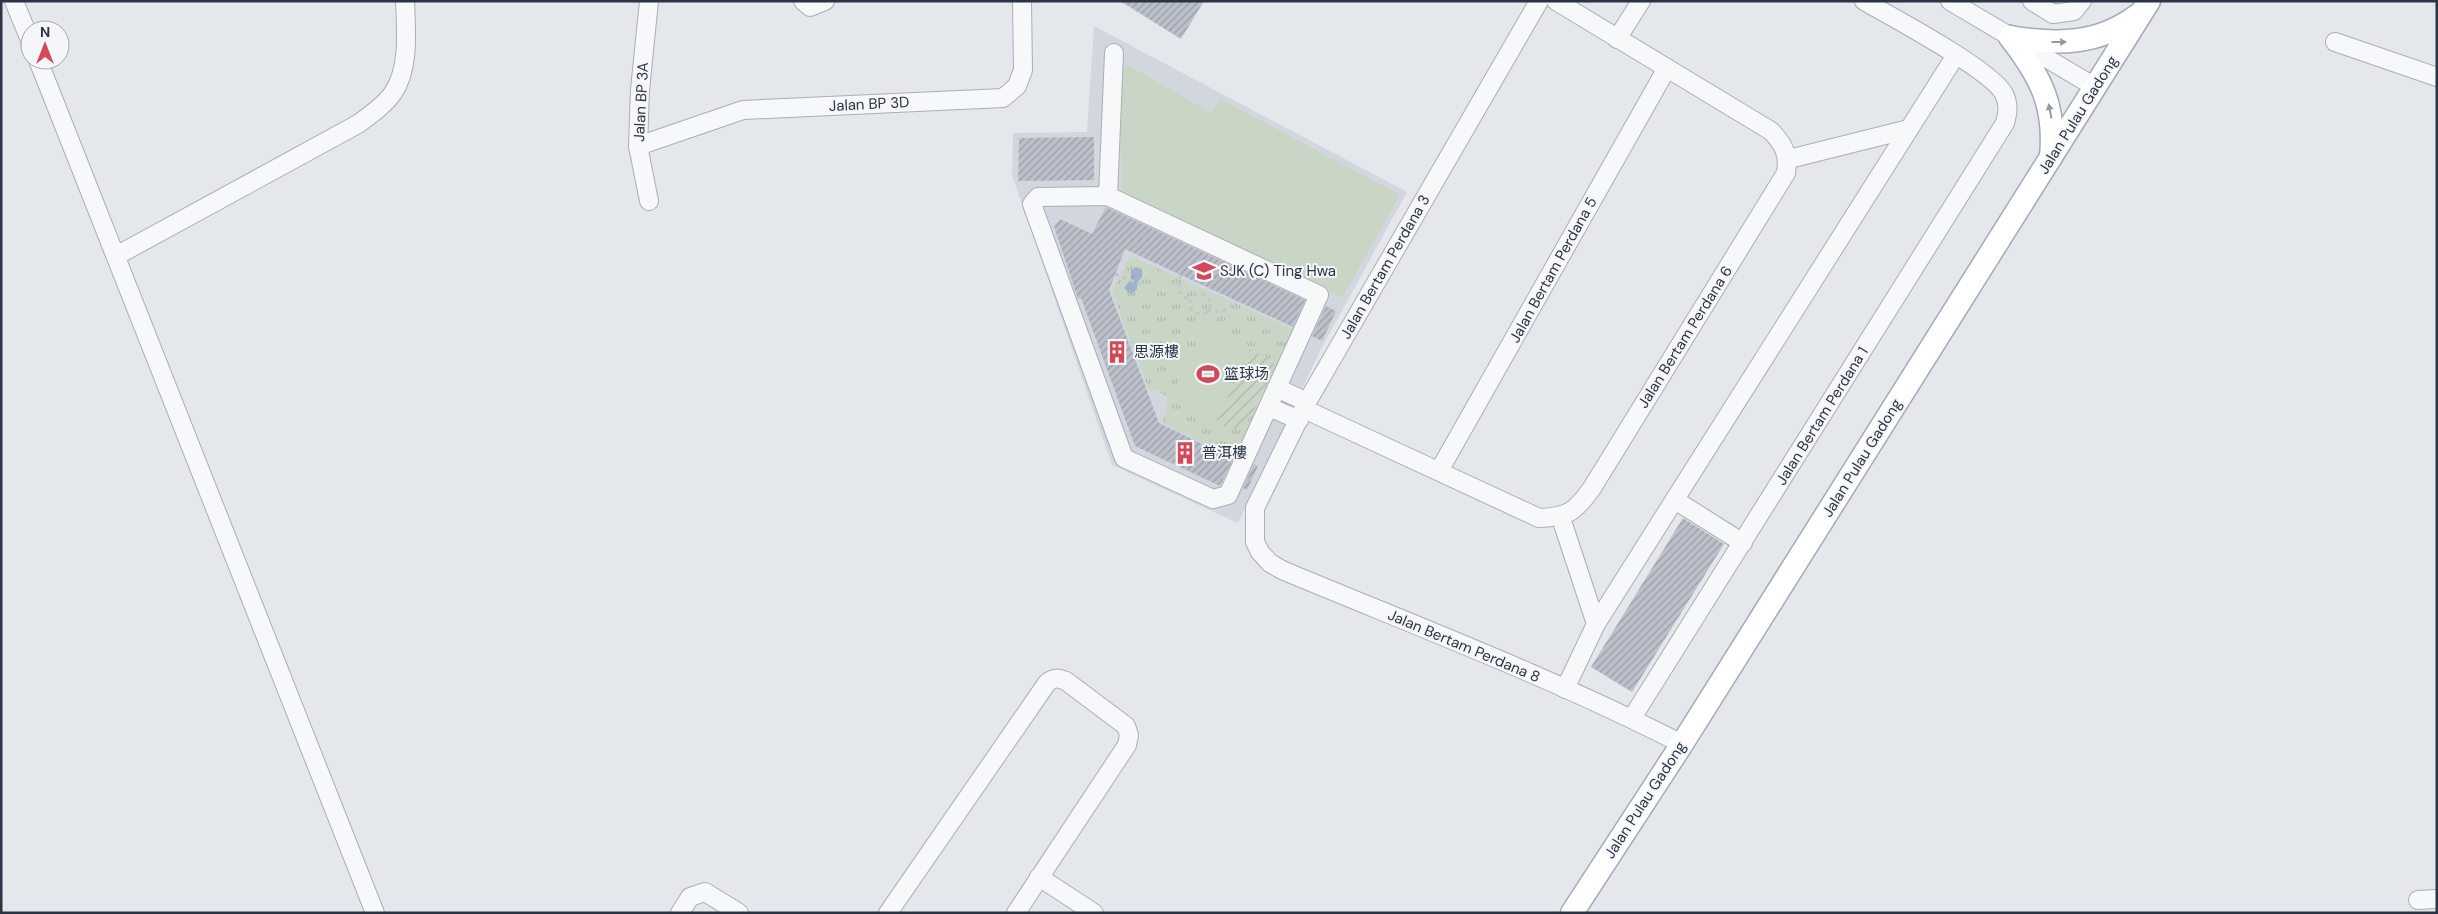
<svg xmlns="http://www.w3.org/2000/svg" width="2438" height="914" viewBox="0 0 2438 914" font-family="'DM Sans','Noto Sans SC',sans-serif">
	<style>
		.built { fill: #d2d6de }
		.grass { fill: url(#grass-tufts) }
		.garden { fill: url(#garden-furrows) }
		.pitch { fill: #c9d6c5 }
		.water { fill: url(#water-ripples) }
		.building { fill: url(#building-hatch) }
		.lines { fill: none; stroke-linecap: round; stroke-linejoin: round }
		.minor-casing { stroke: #a9aeb7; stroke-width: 20 }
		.major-casing { stroke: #a3abb8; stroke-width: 25 }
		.path { stroke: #c2c5cb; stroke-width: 3; stroke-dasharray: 4 4; stroke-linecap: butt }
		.minor { stroke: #f7f8fa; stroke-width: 18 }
		.major { stroke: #fff; stroke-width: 22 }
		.oneway { fill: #959aa2 }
		.labels { text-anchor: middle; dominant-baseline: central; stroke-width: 4; stroke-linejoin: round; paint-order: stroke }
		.street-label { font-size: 15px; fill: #2b3445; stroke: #f4f6f9 }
		.poi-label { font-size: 15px; fill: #2b3445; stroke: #f4f6f9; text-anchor: start }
	</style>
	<defs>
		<pattern id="grass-tufts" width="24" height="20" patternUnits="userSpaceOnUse" patternTransform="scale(1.25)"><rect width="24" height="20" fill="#c9d6c5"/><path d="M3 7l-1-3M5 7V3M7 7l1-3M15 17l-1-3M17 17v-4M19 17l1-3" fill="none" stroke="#adb8ab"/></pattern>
		<pattern id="garden-furrows" width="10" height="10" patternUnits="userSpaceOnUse" patternTransform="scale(1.25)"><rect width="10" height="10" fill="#c9d6c5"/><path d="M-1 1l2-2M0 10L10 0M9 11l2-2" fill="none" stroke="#adb8ab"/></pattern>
		<pattern id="water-ripples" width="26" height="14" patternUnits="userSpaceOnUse" patternTransform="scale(1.25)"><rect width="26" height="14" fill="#9fb4cc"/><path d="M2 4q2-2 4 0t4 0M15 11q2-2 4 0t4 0" fill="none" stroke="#8293a7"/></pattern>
		<pattern id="building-hatch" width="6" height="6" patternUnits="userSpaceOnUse" patternTransform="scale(1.25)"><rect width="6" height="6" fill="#bbc0ca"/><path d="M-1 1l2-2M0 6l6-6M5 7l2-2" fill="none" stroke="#989da6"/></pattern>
	</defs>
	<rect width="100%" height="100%" fill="#e4e7ec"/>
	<path class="built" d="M1094,26L1407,192L1321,349L1238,523L1112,465L1012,175L1013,133L1087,132Z"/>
	<path class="grass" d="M1130,256L1293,329L1234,458L1163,423L1167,406L1166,396L1156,390H1149L1112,292Z"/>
	<path class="garden" d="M1250,349L1273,361L1274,368C1267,381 1252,423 1238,428C1231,430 1222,426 1216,423Z"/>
	<g class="pitch">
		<path d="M1128,65L1211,113L1220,99L1400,195L1342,298L1122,193L1119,70Z"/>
		<path d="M1204,327L1247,348L1213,421L1170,401Z"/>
	</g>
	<path class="water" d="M1136,267L1142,269V277L1137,283V289L1132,294L1129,293L1124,288L1131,279V270Z"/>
	<g class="building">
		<path d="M1120,1H1204L1181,39Z"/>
		<path d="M1094,137V180L1018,181L1019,138Z"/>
		<path d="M1106,207L1305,300L1293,327L1125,249L1109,290L1159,423L1233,459L1220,486L1135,446L1081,298L1078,299L1054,226L1060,219L1092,234Z"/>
		<path d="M1326,306L1336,311L1322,341L1312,336Z"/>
		<path d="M1254,464L1258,466L1247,490L1243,488Z"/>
		<path d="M1683,518L1724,544L1632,692L1591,667Z"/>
	</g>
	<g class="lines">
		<defs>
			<g id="minor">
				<path d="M14,1L30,40"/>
				<path d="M649,1L640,90L638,146L649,201"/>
				<path d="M803,1L810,7L825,1"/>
				<path d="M1539,1L1307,402L1255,508V542L1260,552L1270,563L1282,570C1416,626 1553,678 1682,744"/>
				<path d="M1950,1L2095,87"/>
				<path d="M2032,1L2053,14L2074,11L2082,1"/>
				<path d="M1617,39L1641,1"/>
				<path d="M2335,42L2437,77"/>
				<path d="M38,60L375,913"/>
				<path d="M638,146L743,110L1003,98L1017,86L1023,70L1022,1"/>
				<path d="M1789,159L1909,129"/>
				<path d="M1108,196L1319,295L1228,495L1213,499L1124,458L1032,204L1038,197Z"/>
				<path d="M1108,196L1114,53"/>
				<path d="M116,256L358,124C370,115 384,106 393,93C410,68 406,30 405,1"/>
				<path d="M1277,388L1307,402"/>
				<path d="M1269,407L1299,420"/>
				<path d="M1304,409L1539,518C1568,517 1575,512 1592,488L1786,173C1789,154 1784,145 1771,131L1556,1"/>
				<path d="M1439,471L1667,68"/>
				<path d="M1675,500L1743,543"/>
				<path d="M1561,518L1596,624"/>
				<path d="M1565,689L1596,624L1956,55"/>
				<path d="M1632,718L2005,123C2008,112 2009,104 2004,94C1992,70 1892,17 1864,1"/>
				<path d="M1039,877L1094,913"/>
				<path d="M2418,900L2437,899"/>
				<path d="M680,913L690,897L705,892L739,913"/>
				<path d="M888,913L1047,683C1054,677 1058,678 1066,681L1126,726L1129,735L1127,745L1016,913"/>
			</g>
			<g id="major">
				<path d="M2010,37C2056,45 2099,45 2138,15"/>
				<path d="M2010,37C2041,77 2056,106 2051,157"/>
				<path d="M1572,913L1682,744L2149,1"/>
			</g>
		</defs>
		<use href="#minor" class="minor-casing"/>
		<use href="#major" class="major-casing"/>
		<g class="path">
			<path d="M1115,274L1143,285"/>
			<path d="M1180,275L1179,292L1190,301"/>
			<circle cx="1200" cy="304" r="10"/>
			<path d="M1207,310C1220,313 1229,312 1236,300"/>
		</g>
		<use href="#minor" class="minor"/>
		<use href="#major" class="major"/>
	</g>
	<defs><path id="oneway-solid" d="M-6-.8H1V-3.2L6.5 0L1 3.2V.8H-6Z" transform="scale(1.25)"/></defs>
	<g class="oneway">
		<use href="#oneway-solid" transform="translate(2059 42)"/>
		<use href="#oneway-solid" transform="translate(2050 111) rotate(-101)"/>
	</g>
	<defs>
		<symbol id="school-bare" viewBox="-9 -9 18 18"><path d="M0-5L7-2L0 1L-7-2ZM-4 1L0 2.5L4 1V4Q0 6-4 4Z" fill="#d1495b" stroke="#f4f6f9" stroke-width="2.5" paint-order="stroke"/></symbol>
		<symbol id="building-bare" viewBox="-9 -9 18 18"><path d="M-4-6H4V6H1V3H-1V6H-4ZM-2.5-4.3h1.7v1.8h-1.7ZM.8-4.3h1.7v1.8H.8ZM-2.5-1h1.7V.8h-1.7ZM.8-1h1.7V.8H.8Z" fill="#d1495b" stroke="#f4f6f9" stroke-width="2.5" paint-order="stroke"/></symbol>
		<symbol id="stadium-bare" viewBox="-9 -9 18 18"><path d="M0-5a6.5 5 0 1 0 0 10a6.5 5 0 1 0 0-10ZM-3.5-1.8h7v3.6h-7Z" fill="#d1495b" stroke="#f4f6f9" stroke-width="2.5" paint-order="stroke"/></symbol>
	</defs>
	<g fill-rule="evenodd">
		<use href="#school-bare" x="1188" y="255" width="32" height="32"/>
		<use href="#building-bare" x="1101" y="336" width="32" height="32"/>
		<use href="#stadium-bare" x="1192" y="358" width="32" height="32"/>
		<use href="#building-bare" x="1169" y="437" width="32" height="32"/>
	</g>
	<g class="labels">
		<g class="street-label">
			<text transform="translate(641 102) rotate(-87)">Jalan BP 3A</text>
			<text transform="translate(869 104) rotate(-3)">Jalan BP 3D</text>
			<text transform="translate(2078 115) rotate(-58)">Jalan Pulau Gadong</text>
			<text transform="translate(1385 267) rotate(-60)">Jalan Bertam Perdana 3</text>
			<text transform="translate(1553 270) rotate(-61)">Jalan Bertam Perdana 5</text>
			<text transform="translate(1685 337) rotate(-58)">Jalan Bertam Perdana 6</text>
			<text transform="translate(1822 416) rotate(-58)">Jalan Bertam Perdana 1</text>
			<text transform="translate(1862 458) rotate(-58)">Jalan Pulau Gadong</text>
			<text transform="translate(1464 646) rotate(23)">Jalan Bertam Perdana 8</text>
			<text transform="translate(1645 800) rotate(-57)">Jalan Pulau Gadong</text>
		</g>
		<g class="poi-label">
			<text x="1220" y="271">SJK (C) Ting Hwa</text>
			<text x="1134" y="352">思源樓</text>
			<text x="1224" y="374">篮球场</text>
			<text x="1202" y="453">普洱樓</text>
		</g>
	</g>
	<rect width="2438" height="914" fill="none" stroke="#2b3445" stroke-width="5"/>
	<g transform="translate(45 45)"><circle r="24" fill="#f4f6f9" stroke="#a4a8b1"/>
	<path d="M0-4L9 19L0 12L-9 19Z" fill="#d1495b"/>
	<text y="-8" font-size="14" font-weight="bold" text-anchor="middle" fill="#2b3445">N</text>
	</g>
</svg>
